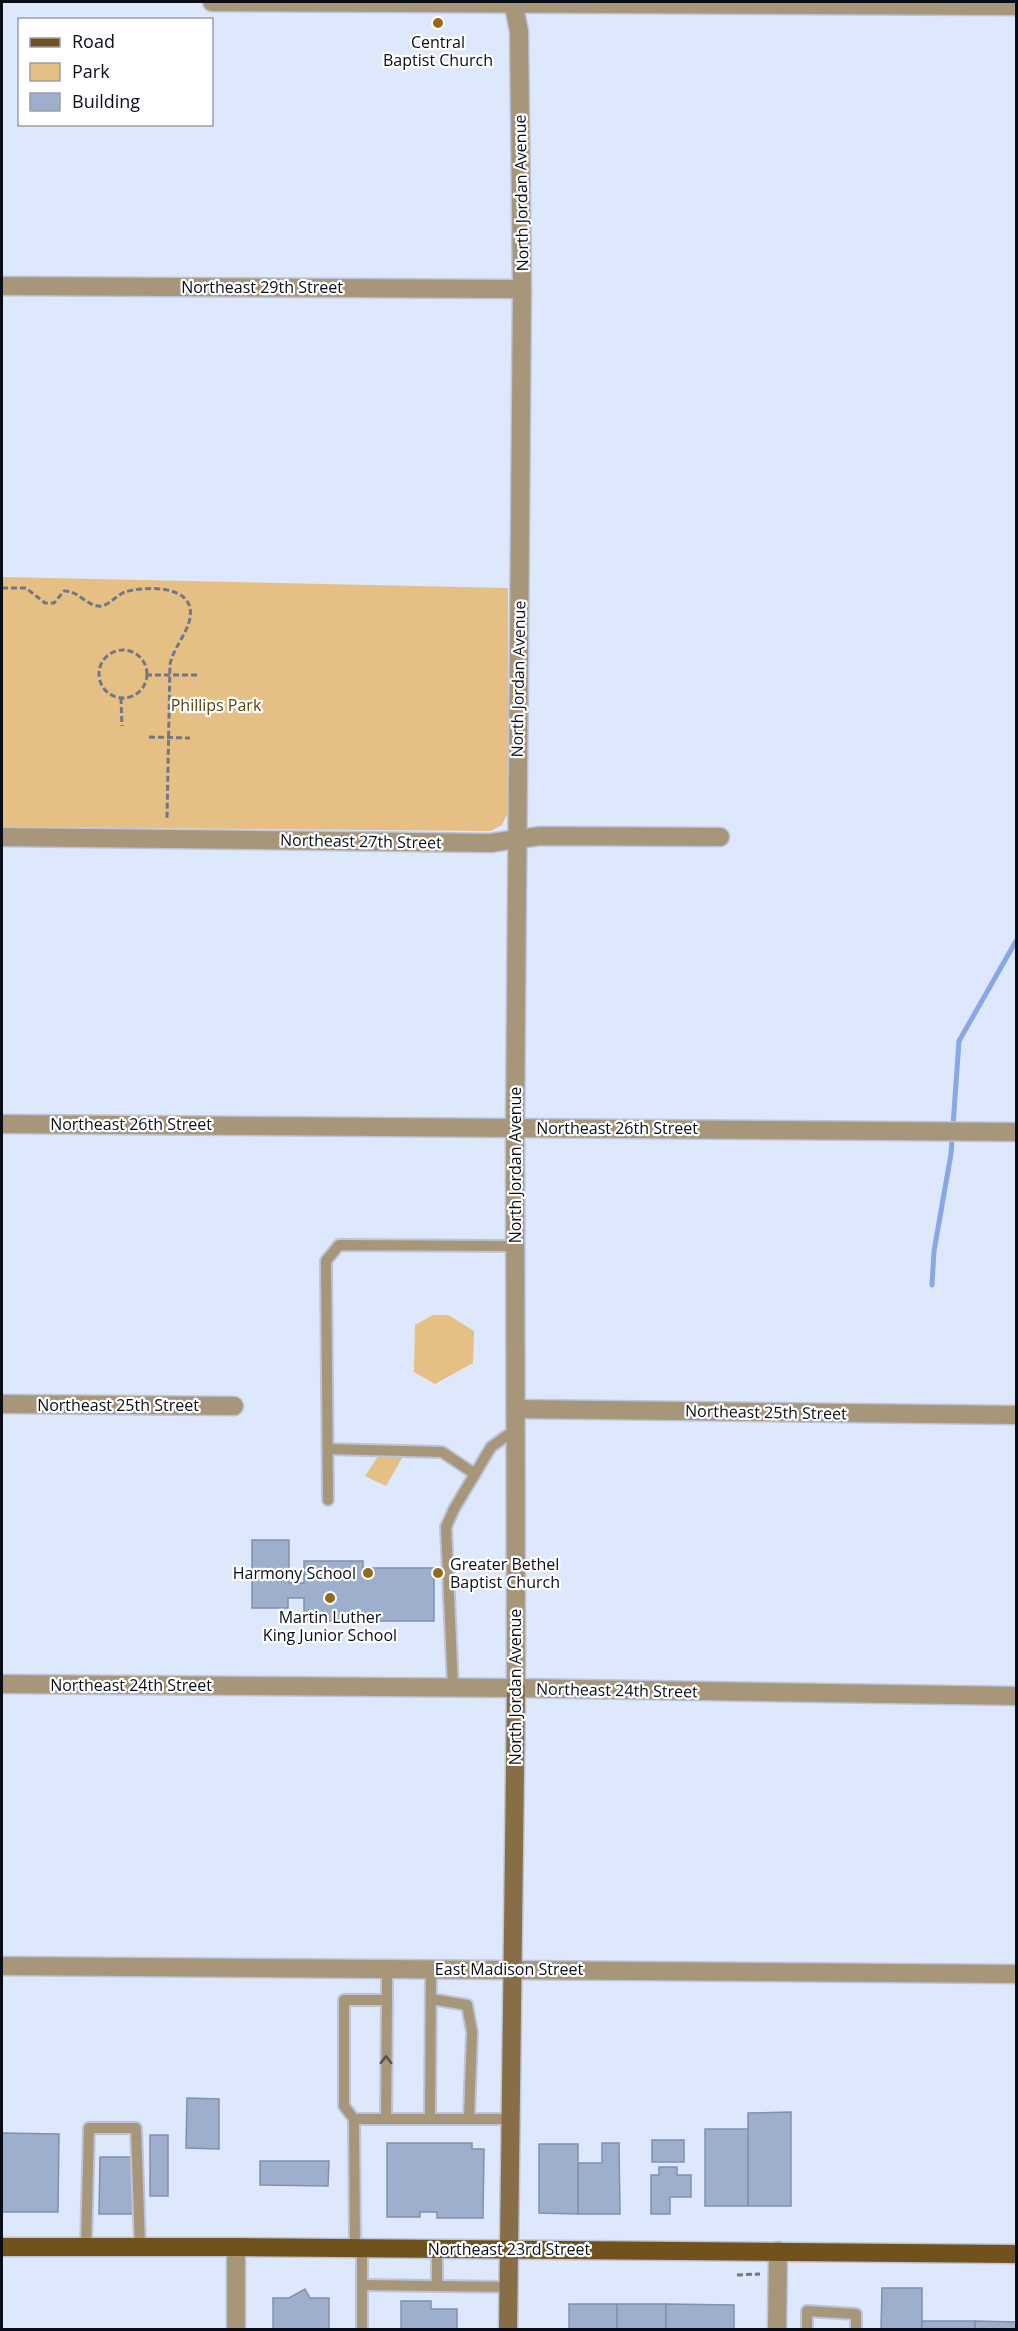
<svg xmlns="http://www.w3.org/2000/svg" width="1018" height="2331" viewBox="0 0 1018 2331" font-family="'Open Sans',sans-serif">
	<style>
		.green { fill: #e5bf83 }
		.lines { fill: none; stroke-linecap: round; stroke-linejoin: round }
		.stream { stroke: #89a7e4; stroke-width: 5 }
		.building { fill: #9eaecd; stroke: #8090ad; stroke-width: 1.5 }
		.lane-casing { stroke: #bcc5d8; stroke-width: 14 }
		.street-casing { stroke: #bcc5d8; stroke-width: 21 }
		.secondary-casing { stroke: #bcc5d8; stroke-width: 21 }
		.primary-casing { stroke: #bcc5d8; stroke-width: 21 }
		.path { stroke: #707787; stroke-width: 3; stroke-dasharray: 6 3; stroke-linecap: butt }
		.lane { stroke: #a8967b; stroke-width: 10 }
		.street { stroke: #a8967b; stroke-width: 18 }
		.secondary { stroke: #886e46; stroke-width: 18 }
		.primary { stroke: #71521c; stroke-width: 18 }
		.oneway { stroke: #58524a }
		.poi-dot { fill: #966a18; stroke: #fff; stroke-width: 2 }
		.labels { text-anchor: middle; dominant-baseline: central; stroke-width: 4.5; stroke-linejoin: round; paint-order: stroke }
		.poi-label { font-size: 16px; fill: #080d18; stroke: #fff }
		.street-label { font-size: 16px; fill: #080d18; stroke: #fff }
		.park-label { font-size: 16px; fill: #5b3f0b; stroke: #fff }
	</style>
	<rect width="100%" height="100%" fill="#dee8fc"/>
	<g class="green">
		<path d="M2,577L508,588V812L502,825L491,831L2,827Z"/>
		<path d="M433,1315H448L474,1331L473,1363L435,1384L414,1372L415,1325Z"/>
		<path d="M383,1449L402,1458L386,1486L365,1476Z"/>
	</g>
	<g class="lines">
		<path class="stream" d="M932,1285L934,1251L951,1154L959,1041L1016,941"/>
	</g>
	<g class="building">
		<path d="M252,1540H289V1583H304V1561H363V1568H434V1621H304V1598H288V1608H252Z"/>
		<path d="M187,2098L219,2099V2149L186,2148Z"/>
		<path d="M791,2112V2206H748V2113Z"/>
		<rect x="705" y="2129" width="43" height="77"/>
		<path d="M2,2133L59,2134L58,2212H2Z"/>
		<rect x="150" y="2135" width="18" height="61"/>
		<rect x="652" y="2140" width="32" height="22"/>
		<path d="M387,2143H472V2149H484L483,2218H437V2212H420V2217H387Z"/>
		<path d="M602,2143H619L620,2214H578V2163H602Z"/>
		<path d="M539,2144H578V2214L539,2213Z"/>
		<path d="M100,2157H135V2214H99Z"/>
		<path d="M260,2161H329L328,2186L260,2185Z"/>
		<path d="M659,2167H677V2175H691V2197H670V2214H651V2175H659Z"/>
		<path d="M882,2288H922V2330H881Z"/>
		<path d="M305,2289L310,2298H329V2330H273V2298H289Z"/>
		<path d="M401,2301H431V2309H457V2330H401Z"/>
		<rect x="569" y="2304" width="48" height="26"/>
		<rect x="617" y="2304" width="49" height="26"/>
		<path d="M666,2304L734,2305V2330H666Z"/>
		<rect x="922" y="2321" width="53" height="9"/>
		<path d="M975,2321L1016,2322V2330H975Z"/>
	</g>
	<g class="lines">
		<defs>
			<g id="lane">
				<path d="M328,1449L442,1452L475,1474"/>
				<path d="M328,1500L326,1261L339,1245L515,1246"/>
				<path d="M453,1688L446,1527L454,1509L491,1447L516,1429"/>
				<path d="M431,1999L467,2005L472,2032L469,2119"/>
				<path d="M387,2000V1968"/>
				<path d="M354,2119L344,2106V2000H387L386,2119"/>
				<path d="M430,2119L431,1969"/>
				<path d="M86,2246L89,2128H136L140,2247"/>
				<path d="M355,2248L354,2119H510"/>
				<path d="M362,2248V2330"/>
				<path d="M362,2285L509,2287"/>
				<path d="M437,2286V2249"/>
				<path d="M807,2330V2311L856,2314V2330"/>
			</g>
			<g id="street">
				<path d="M212,2L1016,6"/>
				<path d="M513,2L519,31L522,289L515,1127L516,1688"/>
				<path d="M2,286L522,289"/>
				<path d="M2,837L490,843L540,836L720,837"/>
				<path d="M2,1124L1016,1132"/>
				<path d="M2,1404L234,1406"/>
				<path d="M516,1409L1016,1415"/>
				<path d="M2,1684L516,1688L1016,1696"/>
				<path d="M2,1966L1016,1974"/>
				<path d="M236,2330V2247"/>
				<path d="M777,2330L778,2251"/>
			</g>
			<path id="secondary" d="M508,2330L516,1688"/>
			<path id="primary" d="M2,2247H236L1016,2254"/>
		</defs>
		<use href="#lane" class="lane-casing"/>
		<use href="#street" class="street-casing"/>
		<use href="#secondary" class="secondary-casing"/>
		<use href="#primary" class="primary-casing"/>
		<g class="path">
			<path d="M2,588H26L45,603H54L64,591C78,590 88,608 102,606C110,604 117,595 125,592C145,586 196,584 190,618C187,634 174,647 170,664L167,820"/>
			<circle cx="123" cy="674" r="24"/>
			<path d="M146,675H200"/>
			<path d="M121,698L122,726"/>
			<path d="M149,737L190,738"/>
			<path d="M737,2275L760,2274"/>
		</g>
		<use href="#lane" class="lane"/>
		<use href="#street" class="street"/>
		<use href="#secondary" class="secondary"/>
		<use href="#primary" class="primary"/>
	</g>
	<defs><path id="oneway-chevron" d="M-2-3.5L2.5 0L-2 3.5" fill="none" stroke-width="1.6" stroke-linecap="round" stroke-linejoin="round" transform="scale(1.5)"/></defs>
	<use class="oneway" href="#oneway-chevron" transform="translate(386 2060) rotate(-90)"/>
	<g class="poi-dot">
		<circle cx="438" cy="23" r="6"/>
		<circle cx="368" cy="1573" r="6"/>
		<circle cx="438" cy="1573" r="6"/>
		<circle cx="330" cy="1598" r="6"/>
	</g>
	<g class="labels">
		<g class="poi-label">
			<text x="438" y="42">Central<tspan x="438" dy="18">Baptist Church</tspan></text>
			<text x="450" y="1564" text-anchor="start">Greater Bethel<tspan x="450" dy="18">Baptist Church</tspan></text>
			<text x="356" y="1573" text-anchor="end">Harmony School</text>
			<text x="330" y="1617">Martin Luther<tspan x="330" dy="18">King Junior School</tspan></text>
		</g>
		<g class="street-label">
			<text transform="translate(521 193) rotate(-91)">North Jordan Avenue</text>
			<text x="262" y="287">Northeast 29th Street</text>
			<text transform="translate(518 679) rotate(-89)">North Jordan Avenue</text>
			<text transform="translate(361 841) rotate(1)">Northeast 27th Street</text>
			<text x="131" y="1124">Northeast 26th Street</text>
			<text x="617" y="1128">Northeast 26th Street</text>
			<text transform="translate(515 1165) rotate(-90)">North Jordan Avenue</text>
			<text x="118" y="1405">Northeast 25th Street</text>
			<text transform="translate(766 1412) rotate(1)">Northeast 25th Street</text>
			<text x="131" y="1685">Northeast 24th Street</text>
			<text transform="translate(515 1687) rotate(-90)">North Jordan Avenue</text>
			<text transform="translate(617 1690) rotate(1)">Northeast 24th Street</text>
			<text x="509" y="1969">East Madison Street</text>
			<text x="509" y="2249">Northeast 23rd Street</text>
		</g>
		<g class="park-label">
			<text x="216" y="705">Phillips Park</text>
		</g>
	</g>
	<rect width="1018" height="2331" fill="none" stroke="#080d18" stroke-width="6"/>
	<rect x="18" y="18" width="195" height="108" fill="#ffffff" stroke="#9c9ea3" stroke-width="1.5"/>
	<rect x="30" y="38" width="30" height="9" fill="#71521c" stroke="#9c9ea3" stroke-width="1.5"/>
	<text x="72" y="48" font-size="18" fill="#080d18">Road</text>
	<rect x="30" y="63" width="30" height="18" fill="#e5bf83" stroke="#9c9ea3" stroke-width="1.5"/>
	<text x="72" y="78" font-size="18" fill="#080d18">Park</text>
	<rect x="30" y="93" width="30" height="18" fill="#9eaecd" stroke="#9c9ea3" stroke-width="1.5"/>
	<text x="72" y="108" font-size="18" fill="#080d18">Building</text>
</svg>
